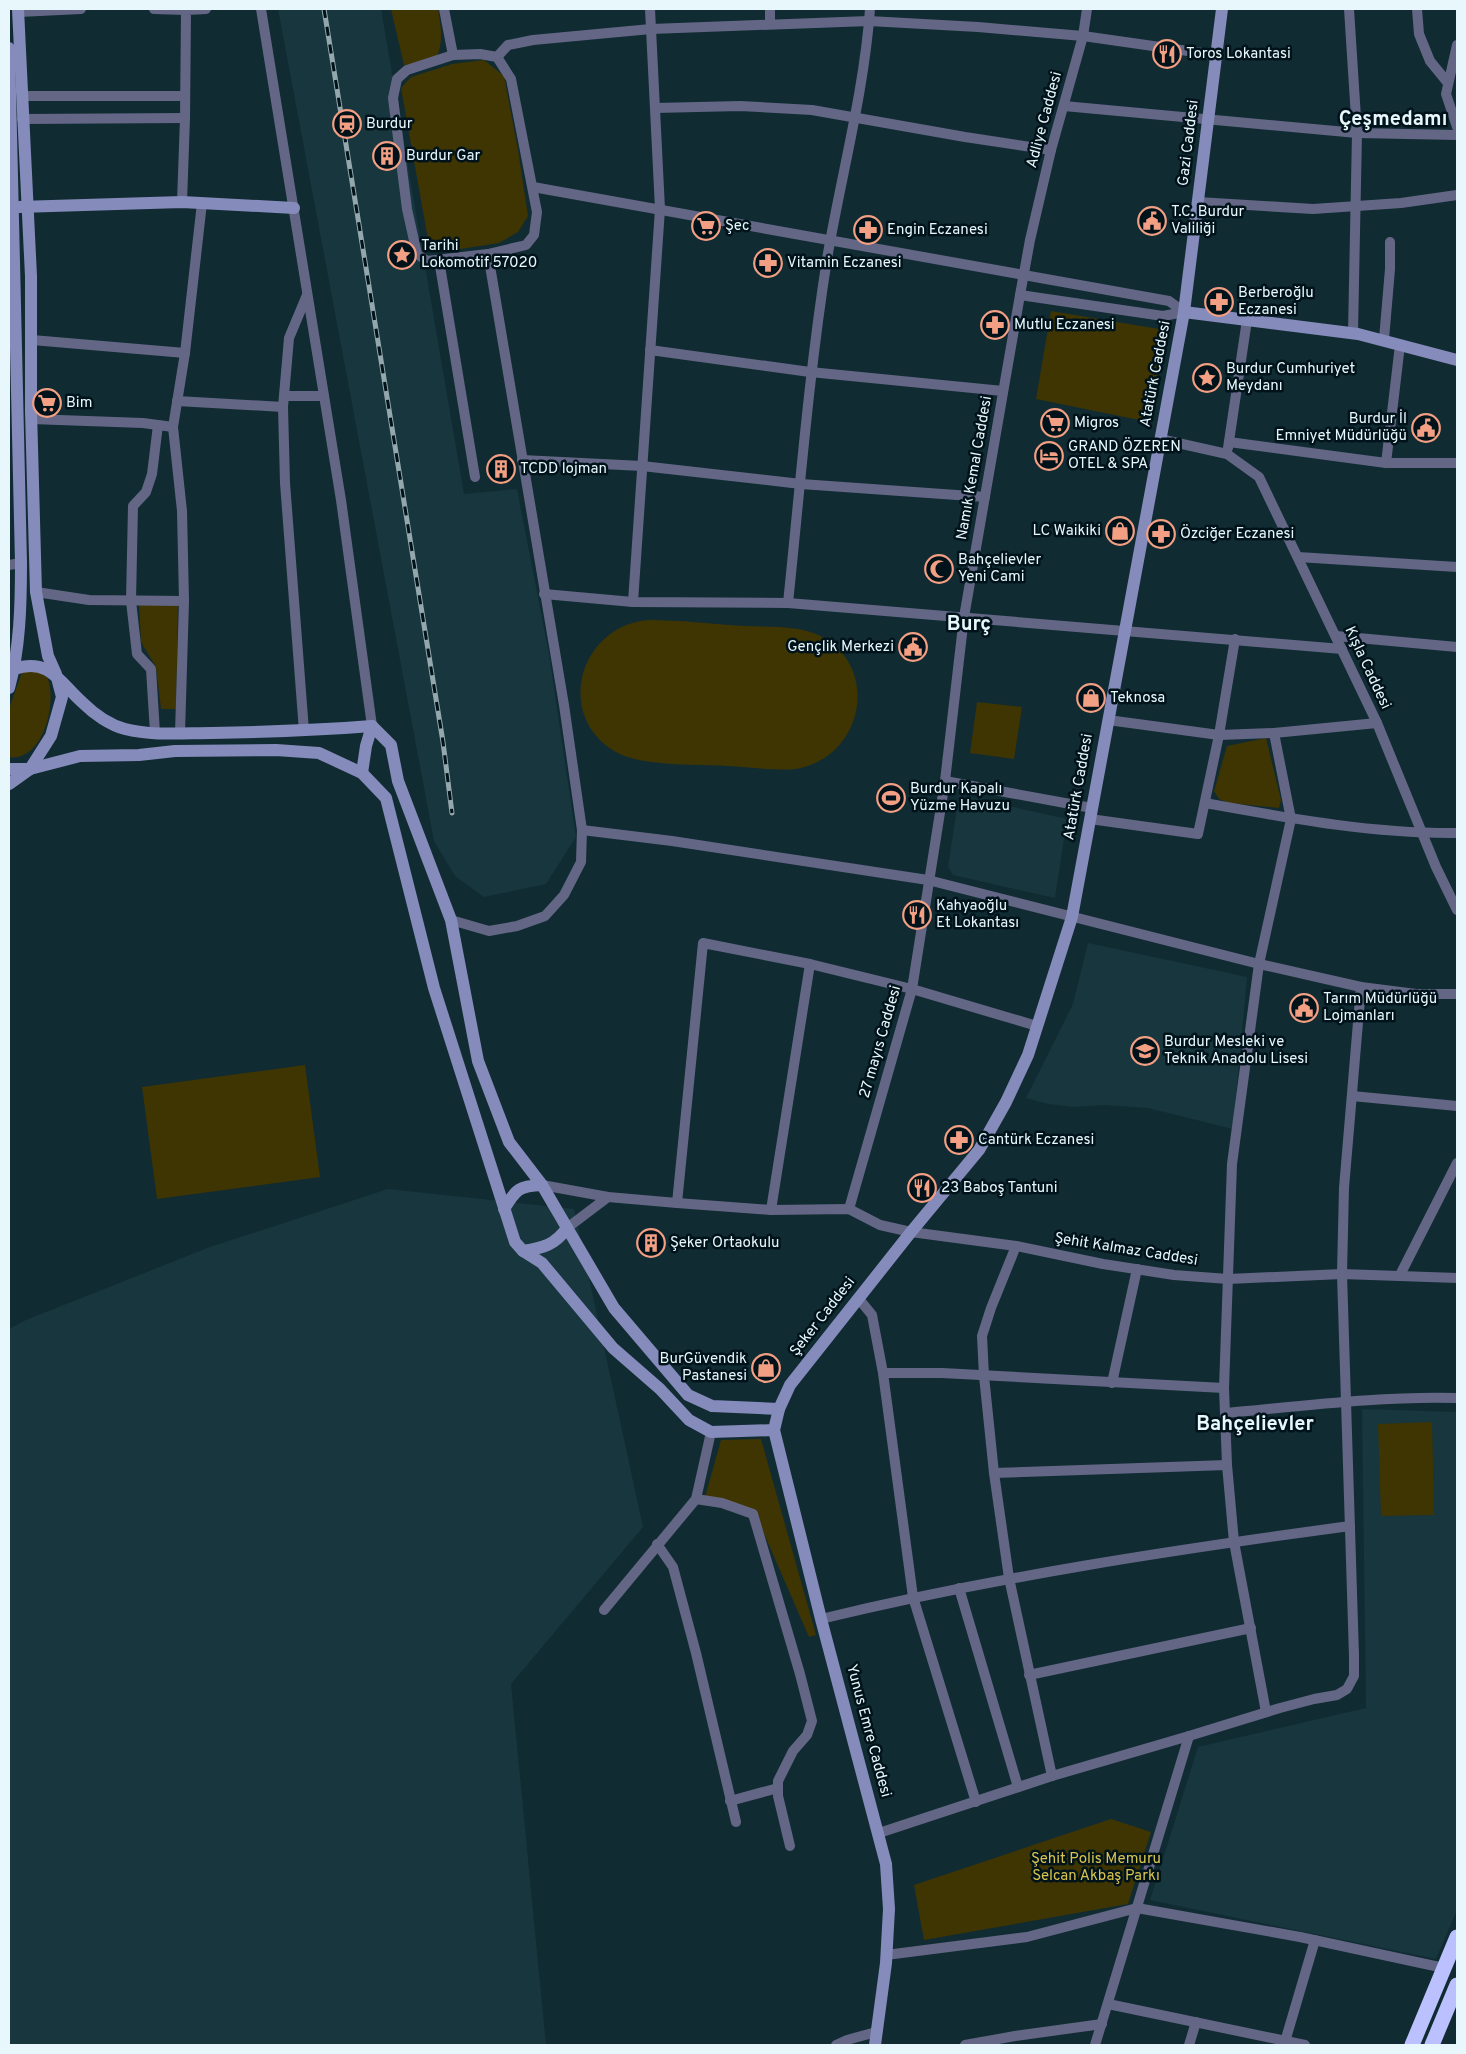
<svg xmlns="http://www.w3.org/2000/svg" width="1466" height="2054" viewBox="0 0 1466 2054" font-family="Overpass,sans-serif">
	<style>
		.built { fill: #17363e }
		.green { fill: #3e3502 }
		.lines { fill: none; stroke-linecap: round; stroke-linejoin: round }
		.street { stroke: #636785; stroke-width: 10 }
		.secondary { stroke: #858bbb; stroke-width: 12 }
		.highway { stroke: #bac1fe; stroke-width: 15 }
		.rail-casing { stroke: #93a7ad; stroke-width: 5 }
		.rail { stroke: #00131b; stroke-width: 3; stroke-dasharray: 9; stroke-linecap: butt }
		.labels { text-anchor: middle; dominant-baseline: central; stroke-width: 5; stroke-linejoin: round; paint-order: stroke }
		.poi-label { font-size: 15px; fill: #e7f7fc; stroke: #00131b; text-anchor: start }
		.street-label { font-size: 15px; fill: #e7f7fc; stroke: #00131b }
		.park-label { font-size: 15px; fill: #d8c34e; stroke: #00131b }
		.district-label { font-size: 20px; font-weight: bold; fill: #e7f7fc; stroke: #00131b }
	</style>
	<rect width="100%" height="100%" fill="#112b33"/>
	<g class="built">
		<path d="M278,9H381L464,494L517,489L549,654L576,837L546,884L484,897L455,876L434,841Z"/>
		<path d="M959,795L1067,819L1055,898L953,875L948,867Z"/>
		<path d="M1088,943L1247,977L1233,1129L1148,1108L1104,1105L1074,1107L1048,1104L1026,1098L1073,1004Z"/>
		<path d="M388,1189L574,1209L643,1527L511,1684L546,2045H9V1329L26,1320L210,1247Z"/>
		<path d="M1362,1409L1457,1412V1910L1436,1959L1150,1900L1198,1747L1366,1708Z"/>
	</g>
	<g class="green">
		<path d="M391,9H438C441,27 444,42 436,59L426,63L404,65Z"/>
		<path d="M484,60L504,76L518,150L528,216L518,232L499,243L441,252L429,245L401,88L411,77L452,64Z"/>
		<path d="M1051,311L1165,330L1149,422L1036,399Z"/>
		<path d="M139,605H178L176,709H161L156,667L141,642Z"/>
		<path d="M648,620C680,620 712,624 744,626C767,627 794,625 816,634C882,663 865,757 796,769C773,771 749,767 727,766C696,764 640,767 614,751C554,714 580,626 648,620Z"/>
		<path d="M34,670L47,677C58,702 43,762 9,757V709L22,672Z"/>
		<path d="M977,702L1022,707L1014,759L970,753Z"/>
		<path d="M1266,738L1281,800L1279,808L1229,803L1219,799L1214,791L1227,746Z"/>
		<path d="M305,1065L320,1177L157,1199L142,1087Z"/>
		<path d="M1432,1422L1434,1515L1381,1516L1378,1424Z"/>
		<path d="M761,1439L816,1635L809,1637L755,1513L705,1497L721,1440Z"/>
		<path d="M1111,1819L1151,1832L1128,1904L924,1940L914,1885Z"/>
	</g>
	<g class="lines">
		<g class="street">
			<path d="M154,9L186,10"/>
			<path d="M261,9L341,500L372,726"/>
			<path d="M444,9L453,55L407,70L397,79L393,98L407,209L417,254L427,261L488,254"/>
			<path d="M1349,9L1357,133L1353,333"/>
			<path d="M1417,9L1419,34L1430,61L1448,83"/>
			<path d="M19,12L81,9"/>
			<path d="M770,24V9"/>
			<path d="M1457,45L1446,94L1457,127"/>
			<path d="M497,57L508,45L533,40L651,29L869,21L978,27L1083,36L1216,55"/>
			<path d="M22,96H185"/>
			<path d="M1064,106L1357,133L1457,135"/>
			<path d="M655,108L740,106L812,110L965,137L1051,150"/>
			<path d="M22,119L185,118"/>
			<path d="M533,187L1169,301L1184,312"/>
			<path d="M182,202L185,118L186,10L206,9"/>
			<path d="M1198,202L1313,209L1401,203L1457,195"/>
			<path d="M439,260L475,477"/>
			<path d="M1020,295L1163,316L1184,312"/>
			<path d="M1384,339L1390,269V242"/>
			<path d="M32,340L185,353"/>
			<path d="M650,350L810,372L1003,391"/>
			<path d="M284,396H324"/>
			<path d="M177,401L283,407"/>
			<path d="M31,419L143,423L173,427"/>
			<path d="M1160,439L1227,454L1259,477L1377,723L1436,867L1457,910"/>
			<path d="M1229,442L1386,463H1457"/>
			<path d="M1228,448L1247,320"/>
			<path d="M522,460L642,466L801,484L985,497"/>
			<path d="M1386,463L1400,345"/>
			<path d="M1298,557L1457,567"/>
			<path d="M9,565L21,563"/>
			<path d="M36,592L89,600L184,601"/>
			<path d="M544,594L633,602L788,603L1342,649"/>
			<path d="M633,602L660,209L650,9"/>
			<path d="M788,603C800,488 809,373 827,259C841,176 864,93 870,9"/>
			<path d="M1336,636L1457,647"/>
			<path d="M1108,720L1219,735L1274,733L1377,723"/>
			<path d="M304,731L285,483L283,407L289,338L307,295"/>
			<path d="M155,733L151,669L137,654L131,601L133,506L146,492L152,474L158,425"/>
			<path d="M180,733L184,601L182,511L173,427L185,353L202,203"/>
			<path d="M945,781L1092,808"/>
			<path d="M1205,803C1288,818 1373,834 1457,833"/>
			<path d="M1090,819L1198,834L1219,735L1235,639"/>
			<path d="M582,830L672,841L928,880L1259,964L1361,987L1416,994H1457"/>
			<path d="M451,920L489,931L517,926L545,916L564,895L581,862L582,830L564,705L488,254L526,245L534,235L537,212L511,79L497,57L480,54L453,55"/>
			<path d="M1352,1096L1457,1106"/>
			<path d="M542,1185L608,1197L677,1203L771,1210L849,1209L880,1225L911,1232L1016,1246L1103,1264L1174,1275L1228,1279L1342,1274L1457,1278"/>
			<path d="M677,1203L703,943L810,964L912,989L1037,1026"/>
			<path d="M849,1209L912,989L945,781L964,617L1020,295L1030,240L1051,150L1083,36L1087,9"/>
			<path d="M771,1210L810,964"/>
			<path d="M567,1228L608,1197"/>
			<path d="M1016,1246L991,1308L982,1336L984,1376L994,1473L1009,1578L1052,1776"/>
			<path d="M1400,1275L1457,1163"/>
			<path d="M859,1299L872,1315L883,1373L913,1597L976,1802"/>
			<path d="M883,1373H942L1224,1388"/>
			<path d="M1112,1383L1137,1269"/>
			<path d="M1225,1413C1302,1406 1380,1396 1457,1398"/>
			<path d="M994,1473L1227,1465"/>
			<path d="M696,1499L722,1503L753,1514L800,1674L812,1721L807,1735L793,1751L778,1781V1796L790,1846"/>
			<path d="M657,1544L673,1567L696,1653L736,1822"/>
			<path d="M959,1588L1018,1787"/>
			<path d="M604,1610L696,1499L711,1432"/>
			<path d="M821,1619C995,1577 1172,1550 1350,1526"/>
			<path d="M1029,1675L1251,1628"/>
			<path d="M1266,1712L1234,1542L1227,1465L1224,1388L1232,1164L1259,964L1291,819L1274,733"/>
			<path d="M730,1801L778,1788"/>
			<path d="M879,1833L1052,1776L1189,1736L1280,1708L1314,1699L1337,1695L1347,1689L1354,1676V1656L1342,1274L1344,1188L1361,987"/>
			<path d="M886,1955L1027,1937L1137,1908L1300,1937L1444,1968"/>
			<path d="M1108,2004L1305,2045"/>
			<path d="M836,2045L847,2040L876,2032"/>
			<path d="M965,2045L1015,2036L1102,2024"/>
			<path d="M1095,2045L1189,1736"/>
			<path d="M1189,2045L1196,2022"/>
			<path d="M1284,2045L1315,1940"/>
		</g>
		<g class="secondary">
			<path d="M9,48L21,563C21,605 20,648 9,688"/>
			<path d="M19,207L182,202L294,208"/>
			<path d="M1184,312L1358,334L1457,360"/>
			<path d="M14,669C50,657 60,683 83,703C94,714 110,725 125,729C153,736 184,733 212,733C266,732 319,730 372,726L391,745L398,781L451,920L478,1061L509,1142L542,1185L614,1308L688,1395L712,1406L779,1409"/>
			<path d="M9,769H30L80,756L139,755L175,751L276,750L319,753L362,773L386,798L434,988L515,1242L523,1251L542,1263L613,1348L660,1389L689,1420L711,1432L774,1430"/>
			<path d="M362,773L366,746L372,726"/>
			<path d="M9,784L30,769L51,736L62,697L56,674L48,656L36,592L31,411V276L18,9"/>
			<path d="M504,1209C516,1189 519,1186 542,1185"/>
			<path d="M523,1251C543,1248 555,1245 567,1228"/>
			<path d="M875,2045L886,1963L889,1909L886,1864L821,1619L774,1430L779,1409L790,1385L911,1232L979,1150L1006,1102L1028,1055L1072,917L1184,312L1222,9"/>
		</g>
		<g class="highway">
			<path d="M1412,2045L1457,1937"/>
			<path d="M1432,2045L1457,1985"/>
		</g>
		<defs>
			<path id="rail" d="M324,9L443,742L452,813"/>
		</defs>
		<use href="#rail" class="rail-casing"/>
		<use href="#rail" class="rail"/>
	</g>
	<defs>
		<symbol id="restaurant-ring" viewBox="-11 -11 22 22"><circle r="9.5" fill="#00131b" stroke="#f39f83" stroke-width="1.5"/><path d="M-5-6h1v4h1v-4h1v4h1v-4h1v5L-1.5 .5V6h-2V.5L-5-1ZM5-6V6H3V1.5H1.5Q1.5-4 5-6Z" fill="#f39f83"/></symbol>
		<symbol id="station-ring" viewBox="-11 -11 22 22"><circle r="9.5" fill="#00131b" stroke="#f39f83" stroke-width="1.5"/><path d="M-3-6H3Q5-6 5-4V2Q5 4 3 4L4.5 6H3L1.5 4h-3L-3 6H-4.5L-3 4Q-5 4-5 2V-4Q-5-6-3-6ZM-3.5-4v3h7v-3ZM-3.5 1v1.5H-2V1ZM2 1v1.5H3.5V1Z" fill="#f39f83"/></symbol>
		<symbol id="building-ring" viewBox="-11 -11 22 22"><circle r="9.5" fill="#00131b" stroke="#f39f83" stroke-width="1.5"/><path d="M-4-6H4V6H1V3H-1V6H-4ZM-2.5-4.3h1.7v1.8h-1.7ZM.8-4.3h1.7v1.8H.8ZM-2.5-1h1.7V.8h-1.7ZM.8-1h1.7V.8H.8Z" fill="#f39f83"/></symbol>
		<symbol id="civic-ring" viewBox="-11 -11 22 22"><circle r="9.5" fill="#00131b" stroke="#f39f83" stroke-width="1.5"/><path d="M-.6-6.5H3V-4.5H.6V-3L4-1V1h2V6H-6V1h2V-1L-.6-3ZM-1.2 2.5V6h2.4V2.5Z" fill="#f39f83"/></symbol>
		<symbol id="supermarket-ring" viewBox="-11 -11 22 22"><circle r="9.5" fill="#00131b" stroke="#f39f83" stroke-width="1.5"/><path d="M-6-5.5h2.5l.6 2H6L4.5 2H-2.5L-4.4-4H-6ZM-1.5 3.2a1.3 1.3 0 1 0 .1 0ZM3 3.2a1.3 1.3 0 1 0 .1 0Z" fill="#f39f83"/></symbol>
		<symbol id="pharmacy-ring" viewBox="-11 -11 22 22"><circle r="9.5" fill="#00131b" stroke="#f39f83" stroke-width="1.5"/><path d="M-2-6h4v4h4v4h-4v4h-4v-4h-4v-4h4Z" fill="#f39f83"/></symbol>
		<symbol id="sight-ring" viewBox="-11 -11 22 22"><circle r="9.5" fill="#00131b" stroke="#f39f83" stroke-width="1.5"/><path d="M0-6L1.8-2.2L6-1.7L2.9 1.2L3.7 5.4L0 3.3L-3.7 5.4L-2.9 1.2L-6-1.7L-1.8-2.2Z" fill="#f39f83"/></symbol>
		<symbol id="hotel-ring" viewBox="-11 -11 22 22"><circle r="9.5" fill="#00131b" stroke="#f39f83" stroke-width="1.5"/><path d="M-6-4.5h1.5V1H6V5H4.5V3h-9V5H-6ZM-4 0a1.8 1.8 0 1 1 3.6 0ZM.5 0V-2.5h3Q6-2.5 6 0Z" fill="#f39f83"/></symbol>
		<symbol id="shop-ring" viewBox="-11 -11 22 22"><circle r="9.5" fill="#00131b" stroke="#f39f83" stroke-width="1.5"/><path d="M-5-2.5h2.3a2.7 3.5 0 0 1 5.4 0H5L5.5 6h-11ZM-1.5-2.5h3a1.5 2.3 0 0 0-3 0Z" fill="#f39f83"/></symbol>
		<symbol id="mosque-ring" viewBox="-11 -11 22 22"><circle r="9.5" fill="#00131b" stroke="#f39f83" stroke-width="1.5"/><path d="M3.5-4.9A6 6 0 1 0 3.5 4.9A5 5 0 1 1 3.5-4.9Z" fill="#f39f83"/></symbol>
		<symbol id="stadium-ring" viewBox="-11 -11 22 22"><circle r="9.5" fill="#00131b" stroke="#f39f83" stroke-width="1.5"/><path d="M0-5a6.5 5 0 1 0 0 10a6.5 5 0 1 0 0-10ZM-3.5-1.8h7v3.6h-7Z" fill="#f39f83"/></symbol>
		<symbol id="school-ring" viewBox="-11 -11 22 22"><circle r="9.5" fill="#00131b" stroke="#f39f83" stroke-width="1.5"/><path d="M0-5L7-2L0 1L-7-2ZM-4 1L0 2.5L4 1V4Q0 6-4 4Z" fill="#f39f83"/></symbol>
	</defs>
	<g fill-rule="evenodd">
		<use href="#restaurant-ring" x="1151" y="38" width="32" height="32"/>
		<use href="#station-ring" x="331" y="108" width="32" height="32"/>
		<use href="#building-ring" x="371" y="140" width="32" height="32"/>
		<use href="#civic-ring" x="1136" y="205" width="32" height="32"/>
		<use href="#supermarket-ring" x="690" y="210" width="32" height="32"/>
		<use href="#pharmacy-ring" x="852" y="214" width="32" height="32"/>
		<use href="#sight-ring" x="386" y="239" width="32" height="32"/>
		<use href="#pharmacy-ring" x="752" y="247" width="32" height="32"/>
		<use href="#pharmacy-ring" x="1203" y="286" width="32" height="32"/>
		<use href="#pharmacy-ring" x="979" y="309" width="32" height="32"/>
		<use href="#sight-ring" x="1191" y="362" width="32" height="32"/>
		<use href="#supermarket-ring" x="31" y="387" width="32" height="32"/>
		<use href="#supermarket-ring" x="1039" y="407" width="32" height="32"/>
		<use href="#civic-ring" x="1410" y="412" width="32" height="32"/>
		<use href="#hotel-ring" x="1033" y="440" width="32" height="32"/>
		<use href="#building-ring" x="485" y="453" width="32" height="32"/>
		<use href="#shop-ring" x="1104" y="515" width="32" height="32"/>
		<use href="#pharmacy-ring" x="1145" y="518" width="32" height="32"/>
		<use href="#mosque-ring" x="923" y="553" width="32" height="32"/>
		<use href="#civic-ring" x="897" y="631" width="32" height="32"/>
		<use href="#shop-ring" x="1075" y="682" width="32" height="32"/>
		<use href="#stadium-ring" x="875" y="782" width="32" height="32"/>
		<use href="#restaurant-ring" x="901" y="899" width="32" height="32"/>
		<use href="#civic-ring" x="1288" y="992" width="32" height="32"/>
		<use href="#school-ring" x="1129" y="1035" width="32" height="32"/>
		<use href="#pharmacy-ring" x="943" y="1124" width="32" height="32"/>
		<use href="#restaurant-ring" x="906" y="1172" width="32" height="32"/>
		<use href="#building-ring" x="635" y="1227" width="32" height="32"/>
		<use href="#shop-ring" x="750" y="1352" width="32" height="32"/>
	</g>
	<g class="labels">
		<g class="poi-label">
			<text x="1186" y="54">Toros Lokantasi</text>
			<text x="366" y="124">Burdur</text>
			<text x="406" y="156">Burdur Gar</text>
			<text x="1171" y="212">T.C. Burdur<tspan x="1171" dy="17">Valiliği</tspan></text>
			<text x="725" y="226">Şec</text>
			<text x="887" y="230">Engin Eczanesi</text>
			<text x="421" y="246">Tarihi<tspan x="421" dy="17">Lokomotif 57020</tspan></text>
			<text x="787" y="263">Vitamin Eczanesi</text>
			<text x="1238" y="293">Berberoğlu<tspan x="1238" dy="17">Eczanesi</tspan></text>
			<text x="1014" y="325">Mutlu Eczanesi</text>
			<text x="1226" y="369">Burdur Cumhuriyet<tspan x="1226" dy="17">Meydanı</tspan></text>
			<text x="66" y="403">Bim</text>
			<text x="1407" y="419" text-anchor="end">Burdur İl<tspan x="1407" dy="17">Emniyet Müdürlüğü</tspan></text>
			<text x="1074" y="423">Migros</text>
			<text x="1068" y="447">GRAND ÖZEREN<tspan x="1068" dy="17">OTEL &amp; SPA</tspan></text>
			<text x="520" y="469">TCDD lojman</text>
			<text x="1101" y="531" text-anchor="end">LC Waikiki</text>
			<text x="1180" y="534">Özciğer Eczanesi</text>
			<text x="958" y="560">Bahçelievler<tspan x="958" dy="17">Yeni Cami</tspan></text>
			<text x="894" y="647" text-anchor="end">Gençlik Merkezi</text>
			<text x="1110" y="698">Teknosa</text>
			<text x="910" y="789">Burdur Kapalı<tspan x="910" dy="17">Yüzme Havuzu</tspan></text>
			<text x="936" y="906">Kahyaoğlu<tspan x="936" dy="17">Et Lokantası</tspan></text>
			<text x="1323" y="999">Tarım Müdürlüğü<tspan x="1323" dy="17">Lojmanları</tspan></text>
			<text x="1164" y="1042">Burdur Mesleki ve<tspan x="1164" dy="17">Teknik Anadolu Lisesi</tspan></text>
			<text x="978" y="1140">Cantürk Eczanesi</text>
			<text x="941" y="1188">23 Baboş Tantuni</text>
			<text x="670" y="1243">Şeker Ortaokulu</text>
			<text x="747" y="1359" text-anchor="end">BurGüvendik<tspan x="747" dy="17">Pastanesi</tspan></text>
		</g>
		<g class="street-label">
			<text transform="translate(1045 120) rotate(-75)">Adliye Caddesi</text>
			<text transform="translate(1189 143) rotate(-83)">Gazi Caddesi</text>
			<text transform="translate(1156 374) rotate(-79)">Atatürk Caddesi</text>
			<text transform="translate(975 468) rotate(-80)">Namık Kemal Caddesi</text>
			<text transform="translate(1367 668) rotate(65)">Kışla Caddesi</text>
			<text transform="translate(1079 787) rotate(-80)">Atatürk Caddesi</text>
			<text transform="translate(881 1042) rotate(-74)">27 mayıs Caddesi</text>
			<text transform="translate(1126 1250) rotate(9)">Şehit Kalmaz Caddesi</text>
			<text transform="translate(823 1317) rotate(-52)">Şeker Caddesi</text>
			<text transform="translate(868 1731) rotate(75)">Yunus Emre Caddesi</text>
		</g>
		<g class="park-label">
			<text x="1096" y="1859">Şehit Polis Memuru<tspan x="1096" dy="17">Selcan Akbaş Parkı</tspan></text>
		</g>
		<g class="district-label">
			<text x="1393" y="120">Çeşmedamı</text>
			<text x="969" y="625">Burç</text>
			<text x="1255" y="1425">Bahçelievler</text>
		</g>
	</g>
	<rect width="1466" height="2054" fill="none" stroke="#e7f7fc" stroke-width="20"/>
</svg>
